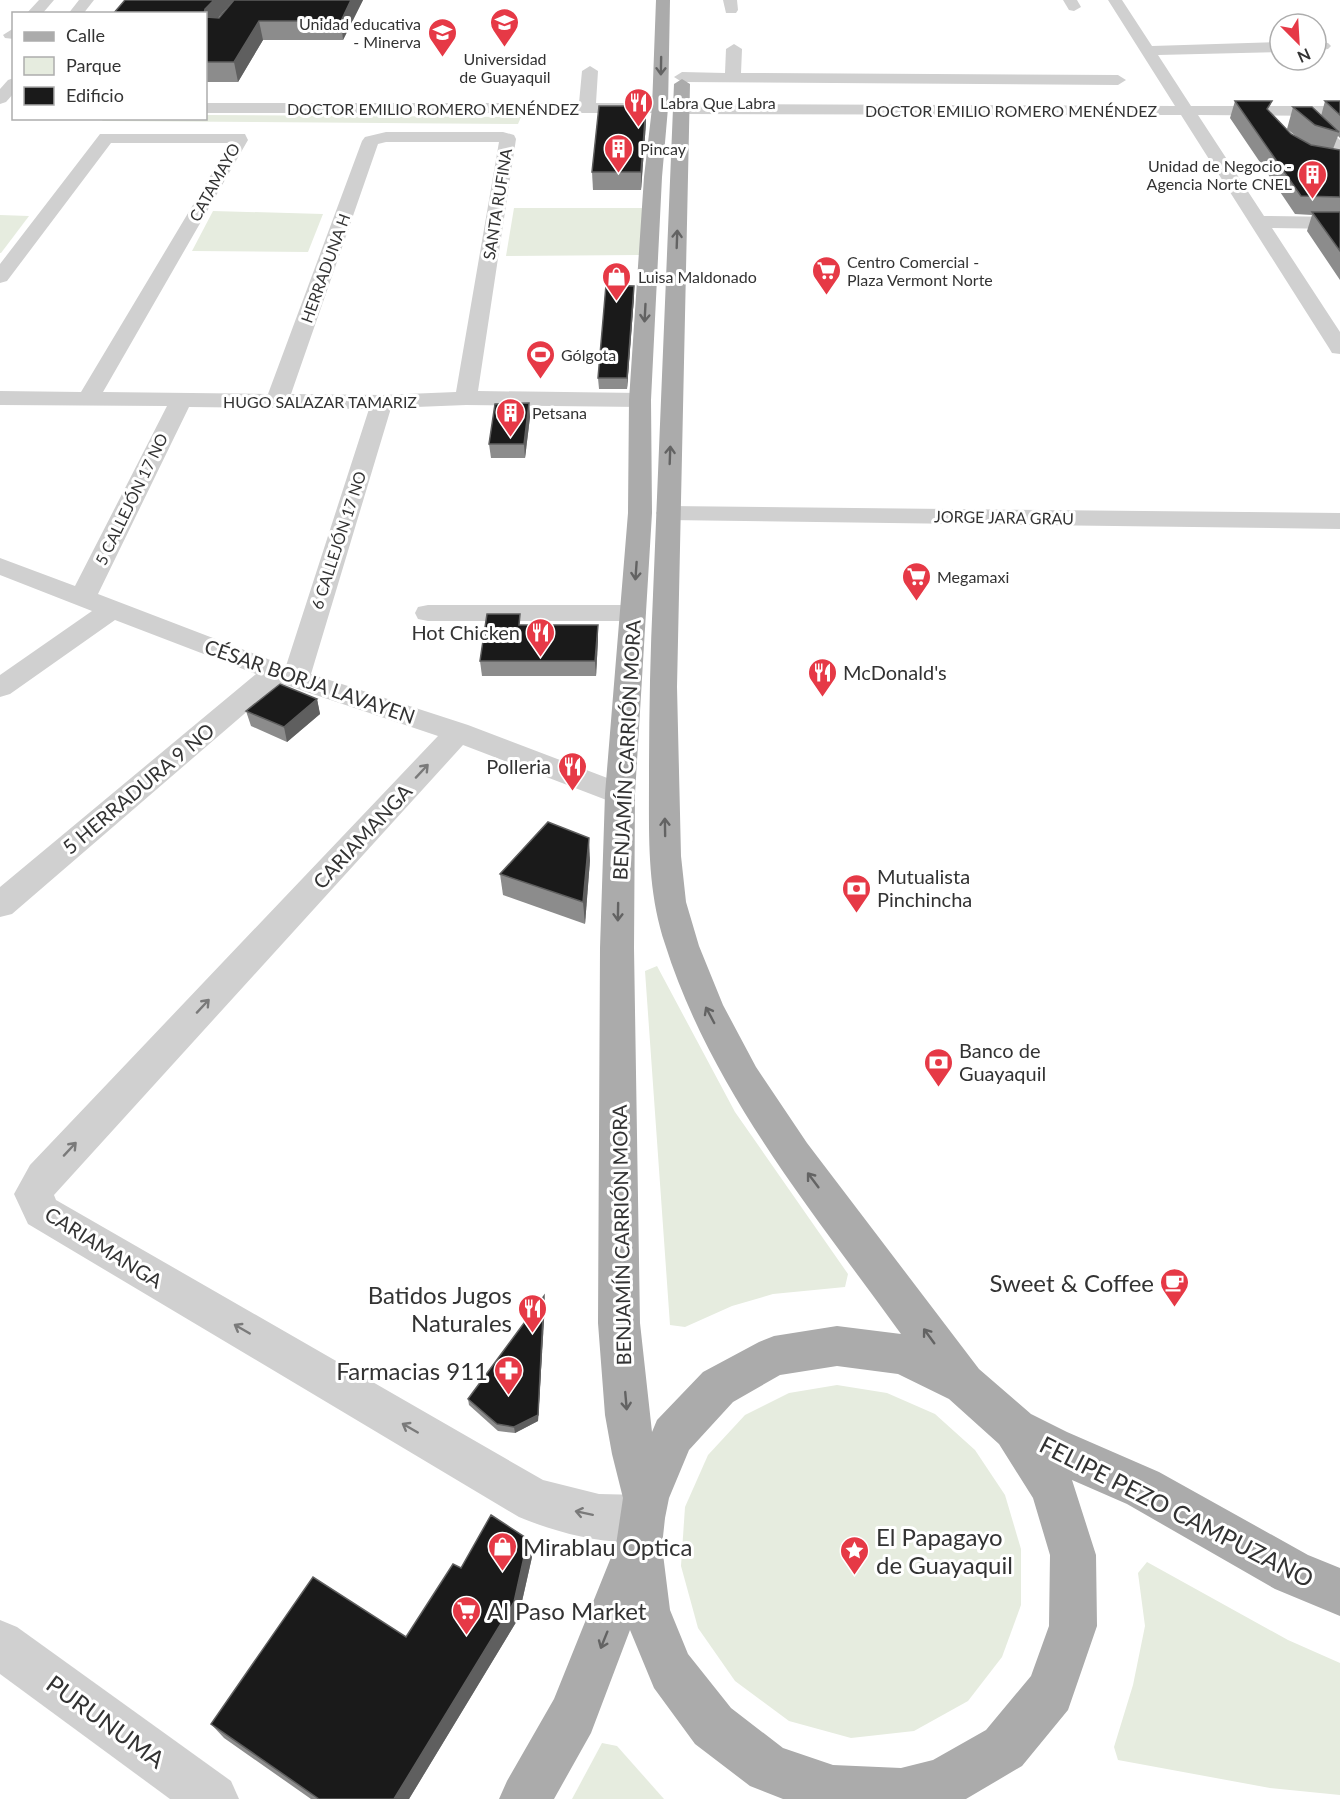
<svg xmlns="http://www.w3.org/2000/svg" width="1340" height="1799" viewBox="0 0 1340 1799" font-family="Lato,sans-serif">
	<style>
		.green { fill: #e6ecdf }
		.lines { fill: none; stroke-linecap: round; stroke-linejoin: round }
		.minor { fill: #d0d0d0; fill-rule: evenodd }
		.major { fill: #ababab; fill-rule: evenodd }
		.wall { fill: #8c8c8c }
		.shaded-wall { fill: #5f5f5f }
		.building { fill: #1a1a1a; stroke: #5f5f5f; stroke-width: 1.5 }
		.oneway { stroke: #636363 }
		.oneway2 { stroke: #7a7a7a }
		.labels { text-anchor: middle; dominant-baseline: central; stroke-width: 6; stroke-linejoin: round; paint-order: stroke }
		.far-poi-label { font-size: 16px; fill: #333; stroke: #fff; text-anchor: start }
		.far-street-label { font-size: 16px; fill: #333; stroke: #fff }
		.poi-label { font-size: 20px; fill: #333; stroke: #fff; text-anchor: start }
		.street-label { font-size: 20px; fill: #333; stroke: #fff }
		.near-poi-label { font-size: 24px; fill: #333; stroke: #fff; text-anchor: end }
		.near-street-label { font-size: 24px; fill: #333; stroke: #fff }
	</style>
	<rect width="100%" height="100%" fill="#fff"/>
	<g class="green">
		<path d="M206,115L521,117L518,124L102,121L104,118H206Z"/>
		<path d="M514,208H646L639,255L506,256Z"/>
		<path d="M213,211L323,214L308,252L192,251Z"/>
		<path d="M0,215L29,216L1,253H0Z"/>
		<path d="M657,966L735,1112L848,1274L845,1287L773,1294L732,1306L685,1327L670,1325L645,971Z"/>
		<path d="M837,1385L887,1393L935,1414L975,1450L1005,1495L1021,1549V1605L1002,1657L968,1701L914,1731L851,1738L789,1721L735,1681L698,1628L681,1566L685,1507L708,1455L745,1415L789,1393Z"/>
		<path d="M1147,1562L1288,1640L1340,1663V1795L1270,1788L1118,1760L1114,1747L1133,1685L1145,1626L1138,1573Z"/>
		<path d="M602,1743L617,1746L664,1799H572Z"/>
	</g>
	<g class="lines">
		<g class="minor">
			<path d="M39,0H54L42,14H26Z"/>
			<path d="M79,0H94L83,14H68Z"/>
			<path d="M723,0H737L738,10L736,13H726Z"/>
			<path d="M1063,0H1077L1081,7L1074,11L1069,10Z"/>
			<path d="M1108,0H1122L1152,46L1280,42V52L1158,55L1191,106H1340V116L1198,115L1264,216L1340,217V229L1272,228L1340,332V354L1332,353L1329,348L1181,115L682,114L674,109L682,104L1175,106Z"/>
			<path d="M14,28V39L5,38L3,35Z"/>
			<path d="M1316,41L1328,43L1331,46L1328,49L1316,51Z"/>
			<path d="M734,44L742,49L741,73L1118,75L1126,80L1118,85L682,82L674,77L682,72L725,73L726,49Z"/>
			<path d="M590,66L598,71L596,103H660L668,108L660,113H206V103H579L582,71Z"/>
			<path d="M14,78V93L6,102L0,104V89L8,80Z"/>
			<path d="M1298,116L1318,119L1340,140V154L1334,153L1307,127L1292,125L1290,121Z"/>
			<path d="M386,132H503L514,135L516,139L478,391L640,393L648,395L651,400L648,405L640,407L466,405L391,408L311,674L468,725L631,787L635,794L631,801L620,804L609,801L463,745L54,1195L56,1200L543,1480L599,1494L642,1495L658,1502L665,1518L658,1534C653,1536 647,1540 641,1541C605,1546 552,1531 519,1517L28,1224L14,1194L30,1165L438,736L280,683L12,914L0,917V887L256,674L115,620L10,694L0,697V675L92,611L0,575V558L75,586L167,406L0,405V391L81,392L230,143H111L7,281L0,283V264L100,134H245L248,140L103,392L268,394L362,141L365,137ZM386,142H499L456,392L382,395L291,394L378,144ZM189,407L369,409L286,666L98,594Z"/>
			<path d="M668,506L1340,513V529L668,520L659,518L656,513L659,508Z"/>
			<path d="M428,605H633L643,607L646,613L643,619L633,621H428L418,619L415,613L418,607Z"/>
			<path d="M0,1620L17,1627L231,1781L239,1799H170L0,1674Z"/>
		</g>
		<path class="major" d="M656,0H670L668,108L662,177L651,400L652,513L635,794L634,948L640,1323L652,1432L657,1420L703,1372L759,1342L774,1336L837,1326L901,1334C813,1212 711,1090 665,944C647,889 649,837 649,780C649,718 650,657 653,595C660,424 667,254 674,84L682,79L690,84L677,687L681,856L686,902L699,946L723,1005L756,1067L807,1143L979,1369L1031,1414L1067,1432L1159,1472L1308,1555L1340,1568V1616L1275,1589L1127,1504L1072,1480L1096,1555L1097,1626L1068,1710L1022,1766L966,1799H783L750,1786L695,1744L654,1688L630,1630L591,1733L554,1799H499L507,1781L554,1699L616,1545L623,1498L612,1454L605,1415L598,1323L600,948L605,794L628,513L629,400L644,177L652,108ZM837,1366L898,1374L949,1399L999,1444L1033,1498L1050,1555L1049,1626L1031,1676L986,1730L933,1760L901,1768L833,1765L783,1748L731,1708L688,1654L670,1610L662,1546L665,1518L669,1498L689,1450L733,1402L780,1375Z"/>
	</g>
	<g class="wall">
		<path d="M234,0H363L343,40H263L238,82H206V14L219,18Z"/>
		<path d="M1235,101L1269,111L1291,134L1297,137L1287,129L1293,107L1321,116L1325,101H1340V138L1338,136L1333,149L1340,150V280L1307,231L1312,215L1295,214L1230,118Z"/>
		<path d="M646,123L641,190H593L592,172Z"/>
		<path d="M634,286V297L627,389H599L598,378Z"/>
		<path d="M529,403L530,417L525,458H491L489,444Z"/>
		<path d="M521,625L598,640L596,676H482L480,661Z"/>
		<path d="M317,699L320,714L287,742L251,726L246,711Z"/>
		<path d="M590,860L585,924L503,895L500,874Z"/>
		<path d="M545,1303L538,1421L515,1433L498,1431L469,1405L468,1399Z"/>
		<path d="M532,1557L518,1619L409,1799H311L224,1738L211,1724L406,1637L461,1568Z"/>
	</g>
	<g class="shaded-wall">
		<path d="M214,0H234L209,28L206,25V14H204L205,9Z"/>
		<path d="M351,0H363L343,40L341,21Z"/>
		<path d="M259,21L263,40L238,82L234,62Z"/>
		<path d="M646,106V123L641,190V172Z"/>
		<path d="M634,286V297L627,389V378Z"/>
		<path d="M529,403L530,417L525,458L524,444Z"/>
		<path d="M598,625V640L596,676L595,661Z"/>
		<path d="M317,699L320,714L287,742L284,727Z"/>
		<path d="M589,838L590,860L585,924L583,902Z"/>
		<path d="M544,1296L545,1303L538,1421L515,1433L514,1427Z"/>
		<path d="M528,1539L532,1557L518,1619L409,1799H394Z"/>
	</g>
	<g class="building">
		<path d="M125,0H214L205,9L204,14H113Z"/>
		<path d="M234,0H351L341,21H259L234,62H206V17L219,18Z"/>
		<path d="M1235,101H1272L1267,109L1291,134L1311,145L1340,150V197L1301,196Z"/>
		<path d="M1325,101H1340V115Z"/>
		<path d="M599,106H646L641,172H592Z"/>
		<path d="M1293,107H1312L1339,132L1315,125Z"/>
		<path d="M1312,212H1340V251Z"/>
		<path d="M606,285L634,286L627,378H598Z"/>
		<path d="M529,403L524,444H489L495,404Z"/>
		<path d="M487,614H520L519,625H598L595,661H480Z"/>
		<path d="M280,684L317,699L284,727L246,711Z"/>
		<path d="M548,822L589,838L583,902L500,874Z"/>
		<path d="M544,1296L538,1415L514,1427L497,1424L468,1399Z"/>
		<path d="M491,1515L528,1539L514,1602L394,1799H319L211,1724L313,1577L406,1637L453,1564L461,1568Z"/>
	</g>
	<defs><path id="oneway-shaft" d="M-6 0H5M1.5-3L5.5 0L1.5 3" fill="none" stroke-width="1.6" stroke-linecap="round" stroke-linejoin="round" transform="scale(1.5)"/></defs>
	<g class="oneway">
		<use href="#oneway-shaft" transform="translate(661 66) rotate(91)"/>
		<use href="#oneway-shaft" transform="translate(677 239) rotate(-88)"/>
		<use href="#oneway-shaft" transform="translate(645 313) rotate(93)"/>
		<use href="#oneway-shaft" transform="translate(670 455) rotate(-88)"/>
		<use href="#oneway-shaft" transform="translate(636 571) rotate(94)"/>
		<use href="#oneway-shaft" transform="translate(665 827) rotate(-91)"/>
		<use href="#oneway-shaft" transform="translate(618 912) rotate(91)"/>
		<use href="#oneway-shaft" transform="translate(710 1015) rotate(-118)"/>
		<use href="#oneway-shaft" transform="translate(813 1180) rotate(-127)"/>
		<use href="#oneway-shaft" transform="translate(929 1336) rotate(-126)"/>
		<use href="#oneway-shaft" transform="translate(626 1401) rotate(85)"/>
		<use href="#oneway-shaft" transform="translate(604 1640) rotate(112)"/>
	</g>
	<g class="oneway2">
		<use href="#oneway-shaft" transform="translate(422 771) rotate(-47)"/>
		<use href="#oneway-shaft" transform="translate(203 1006) rotate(-47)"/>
		<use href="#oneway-shaft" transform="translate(70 1149) rotate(-47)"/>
		<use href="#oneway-shaft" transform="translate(242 1329) rotate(-150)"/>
		<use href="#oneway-shaft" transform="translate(410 1428) rotate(-150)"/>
		<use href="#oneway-shaft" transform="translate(584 1513) rotate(-168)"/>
	</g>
	<defs>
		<symbol id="university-pin" viewBox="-11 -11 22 30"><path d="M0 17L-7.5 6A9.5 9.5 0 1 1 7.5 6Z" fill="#e63946" stroke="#fff"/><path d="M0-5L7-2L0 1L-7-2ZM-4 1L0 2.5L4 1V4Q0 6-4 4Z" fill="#fff"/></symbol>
		<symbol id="school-pin" viewBox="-11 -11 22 30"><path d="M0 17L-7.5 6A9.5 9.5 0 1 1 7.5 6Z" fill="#e63946" stroke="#fff"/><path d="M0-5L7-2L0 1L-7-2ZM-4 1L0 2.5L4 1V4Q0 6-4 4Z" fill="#fff"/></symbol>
		<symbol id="restaurant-pin" viewBox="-11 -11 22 30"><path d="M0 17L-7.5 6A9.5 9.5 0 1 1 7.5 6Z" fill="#e63946" stroke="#fff"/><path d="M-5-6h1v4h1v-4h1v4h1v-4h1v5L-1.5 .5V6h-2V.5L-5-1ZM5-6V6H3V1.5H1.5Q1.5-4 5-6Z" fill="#fff"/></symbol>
		<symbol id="building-pin" viewBox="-11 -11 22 30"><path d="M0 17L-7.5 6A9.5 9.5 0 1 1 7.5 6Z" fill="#e63946" stroke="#fff"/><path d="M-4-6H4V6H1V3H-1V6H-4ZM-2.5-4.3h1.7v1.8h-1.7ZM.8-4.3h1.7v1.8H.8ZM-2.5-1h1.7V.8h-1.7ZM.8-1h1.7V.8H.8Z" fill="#fff"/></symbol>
		<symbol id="supermarket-pin" viewBox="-11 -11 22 30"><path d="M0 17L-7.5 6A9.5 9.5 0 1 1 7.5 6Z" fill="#e63946" stroke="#fff"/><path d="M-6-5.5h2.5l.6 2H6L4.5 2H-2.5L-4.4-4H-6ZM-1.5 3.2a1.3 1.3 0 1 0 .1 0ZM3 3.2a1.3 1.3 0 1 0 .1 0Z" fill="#fff"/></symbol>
		<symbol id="shop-pin" viewBox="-11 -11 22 30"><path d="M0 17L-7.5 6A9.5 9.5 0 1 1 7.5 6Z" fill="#e63946" stroke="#fff"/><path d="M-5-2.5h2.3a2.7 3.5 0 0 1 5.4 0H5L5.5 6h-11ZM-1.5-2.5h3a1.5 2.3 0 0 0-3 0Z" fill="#fff"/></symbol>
		<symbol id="stadium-pin" viewBox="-11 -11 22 30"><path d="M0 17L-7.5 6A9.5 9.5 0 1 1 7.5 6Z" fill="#e63946" stroke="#fff"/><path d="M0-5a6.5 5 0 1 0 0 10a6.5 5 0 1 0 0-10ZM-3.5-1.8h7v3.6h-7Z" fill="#fff"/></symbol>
		<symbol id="bank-pin" viewBox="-11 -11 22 30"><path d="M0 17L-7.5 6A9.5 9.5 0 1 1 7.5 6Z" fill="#e63946" stroke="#fff"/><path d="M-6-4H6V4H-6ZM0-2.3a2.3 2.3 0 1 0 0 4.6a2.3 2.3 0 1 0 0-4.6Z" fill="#fff"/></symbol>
		<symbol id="cafe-pin" viewBox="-11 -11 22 30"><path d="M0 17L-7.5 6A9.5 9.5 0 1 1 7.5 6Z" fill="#e63946" stroke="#fff"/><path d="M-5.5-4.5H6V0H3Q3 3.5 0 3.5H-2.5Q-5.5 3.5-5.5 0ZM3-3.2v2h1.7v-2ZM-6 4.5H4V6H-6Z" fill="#fff"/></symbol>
		<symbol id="pharmacy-pin" viewBox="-11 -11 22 30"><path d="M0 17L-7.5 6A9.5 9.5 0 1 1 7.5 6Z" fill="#e63946" stroke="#fff"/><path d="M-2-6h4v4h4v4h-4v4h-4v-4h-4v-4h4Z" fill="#fff"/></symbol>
		<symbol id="sight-pin" viewBox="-11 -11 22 30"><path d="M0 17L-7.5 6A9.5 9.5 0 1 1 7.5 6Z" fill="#e63946" stroke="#fff"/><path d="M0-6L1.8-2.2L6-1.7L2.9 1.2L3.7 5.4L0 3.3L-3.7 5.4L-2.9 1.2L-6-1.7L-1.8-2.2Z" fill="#fff"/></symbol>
	</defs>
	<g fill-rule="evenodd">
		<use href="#university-pin" x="488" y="6" width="33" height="45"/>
		<use href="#school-pin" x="426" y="16" width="33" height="45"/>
		<use href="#restaurant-pin" x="622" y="86" width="33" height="45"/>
		<use href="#building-pin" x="602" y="132" width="33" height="45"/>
		<use href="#building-pin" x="1296" y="158" width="33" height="45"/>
		<use href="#supermarket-pin" x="810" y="254" width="33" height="45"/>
		<use href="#shop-pin" x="600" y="260" width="33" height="45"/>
		<use href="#stadium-pin" x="524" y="338" width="33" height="45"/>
		<use href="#building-pin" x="494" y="396" width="33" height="45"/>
		<use href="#supermarket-pin" x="900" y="560" width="33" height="45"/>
		<use href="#restaurant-pin" x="524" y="616" width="33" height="45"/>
		<use href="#restaurant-pin" x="806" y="656" width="33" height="45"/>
		<use href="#restaurant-pin" x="556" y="750" width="33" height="45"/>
		<use href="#bank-pin" x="840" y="872" width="33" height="45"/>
		<use href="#bank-pin" x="922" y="1046" width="33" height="45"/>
		<use href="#cafe-pin" x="1158" y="1266" width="33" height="45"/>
		<use href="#restaurant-pin" x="516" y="1292" width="33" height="45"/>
		<use href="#pharmacy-pin" x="492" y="1354" width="33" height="45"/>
		<use href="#shop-pin" x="486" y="1530" width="33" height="45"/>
		<use href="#sight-pin" x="838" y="1534" width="33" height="45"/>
		<use href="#supermarket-pin" x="450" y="1594" width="33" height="45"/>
	</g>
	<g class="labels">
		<g class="far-poi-label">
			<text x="421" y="23" text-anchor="end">Unidad educativa<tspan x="421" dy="18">- Minerva</tspan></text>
			<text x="505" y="58" text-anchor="middle">Universidad<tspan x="505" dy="18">de Guayaquil</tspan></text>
			<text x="660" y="102">Labra Que Labra</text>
			<text x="640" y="148">Pincay</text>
			<text x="1292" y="165" text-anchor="end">Unidad de Negocio -<tspan x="1292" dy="18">Agencia Norte CNEL</tspan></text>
			<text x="847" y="261">Centro Comercial -<tspan x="847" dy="18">Plaza Vermont Norte</tspan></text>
			<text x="638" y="276">Luisa Maldonado</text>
			<text x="561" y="354">Gólgota</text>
			<text x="532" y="412">Petsana</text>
			<text x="937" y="576">Megamaxi</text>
		</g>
		<g class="far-street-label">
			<text x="433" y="108">DOCTOR EMILIO ROMERO MENÉNDEZ</text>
			<text x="1011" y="110">DOCTOR EMILIO ROMERO MENÉNDEZ</text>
			<text transform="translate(214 182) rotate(-61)">CATAMAYO</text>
			<text transform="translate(497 204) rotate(-81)">SANTA RUFINA</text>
			<text transform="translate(325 268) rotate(-70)">HERRADUNA H</text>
			<text x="320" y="401">HUGO SALAZAR TAMARIZ</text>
			<text transform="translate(131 499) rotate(-64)">5 CALLEJÓN 17 NO</text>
			<text transform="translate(1004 517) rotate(1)">JORGE JARA GRAU</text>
			<text transform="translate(338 540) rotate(-72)">6 CALLEJÓN 17 NO</text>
		</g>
		<g class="poi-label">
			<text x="520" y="632" text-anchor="end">Hot Chicken</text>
			<text x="843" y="672">McDonald's</text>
			<text x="551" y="766" text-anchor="end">Polleria</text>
			<text x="877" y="876">Mutualista<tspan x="877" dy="23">Pinchincha</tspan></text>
			<text x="959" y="1050">Banco de<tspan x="959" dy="23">Guayaquil</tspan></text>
		</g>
		<g class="street-label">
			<text transform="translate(310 681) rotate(19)">CÉSAR BORJA LAVAYEN</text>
			<text transform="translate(626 750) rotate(-87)">BENJAMÍN CARRIÓN MORA</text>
			<text transform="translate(138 788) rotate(-40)">5 HERRADURA 9 NO</text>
			<text transform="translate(362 836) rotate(-47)">CARIAMANGA</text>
			<text transform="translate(621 1235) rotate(-91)">BENJAMÍN CARRIÓN MORA</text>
			<text transform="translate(104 1247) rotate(32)">CARIAMANGA</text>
		</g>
		<g class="near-poi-label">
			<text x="1154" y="1282">Sweet &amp; Coffee</text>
			<text x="512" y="1294">Batidos Jugos<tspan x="512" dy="28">Naturales</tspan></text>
			<text x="488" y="1370">Farmacias 911</text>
			<text x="876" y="1536" text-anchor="start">El Papagayo<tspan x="876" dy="28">de Guayaquil</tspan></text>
			<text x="523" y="1546" text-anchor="start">Mirablau Optica</text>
			<text x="487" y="1610" text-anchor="start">Al Paso Market</text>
		</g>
		<g class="near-street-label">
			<text transform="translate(1177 1511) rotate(27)">FELIPE PEZO CAMPUZANO</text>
			<text transform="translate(106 1721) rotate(36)">PURUNUMA</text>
		</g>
	</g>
	<rect x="12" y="12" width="195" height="108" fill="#ffffff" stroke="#adadad" stroke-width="1.5"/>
	<rect x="24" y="32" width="30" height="9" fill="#ababab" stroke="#adadad" stroke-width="1.5"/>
	<text x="66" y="42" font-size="18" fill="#333333">Calle</text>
	<rect x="24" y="57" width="30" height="18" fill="#e6ecdf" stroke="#adadad" stroke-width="1.5"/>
	<text x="66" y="72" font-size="18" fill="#333333">Parque</text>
	<rect x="24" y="87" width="30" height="18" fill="#1a1a1a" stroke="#adadad" stroke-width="1.5"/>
	<text x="66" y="102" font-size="18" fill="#333333">Edificio</text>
	<g transform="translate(1298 42) rotate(156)"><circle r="28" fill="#ffffff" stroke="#adadad" stroke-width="1.5"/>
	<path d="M0-4.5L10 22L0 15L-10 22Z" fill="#e63946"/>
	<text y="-9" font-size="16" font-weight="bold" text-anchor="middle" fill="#333333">N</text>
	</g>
</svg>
